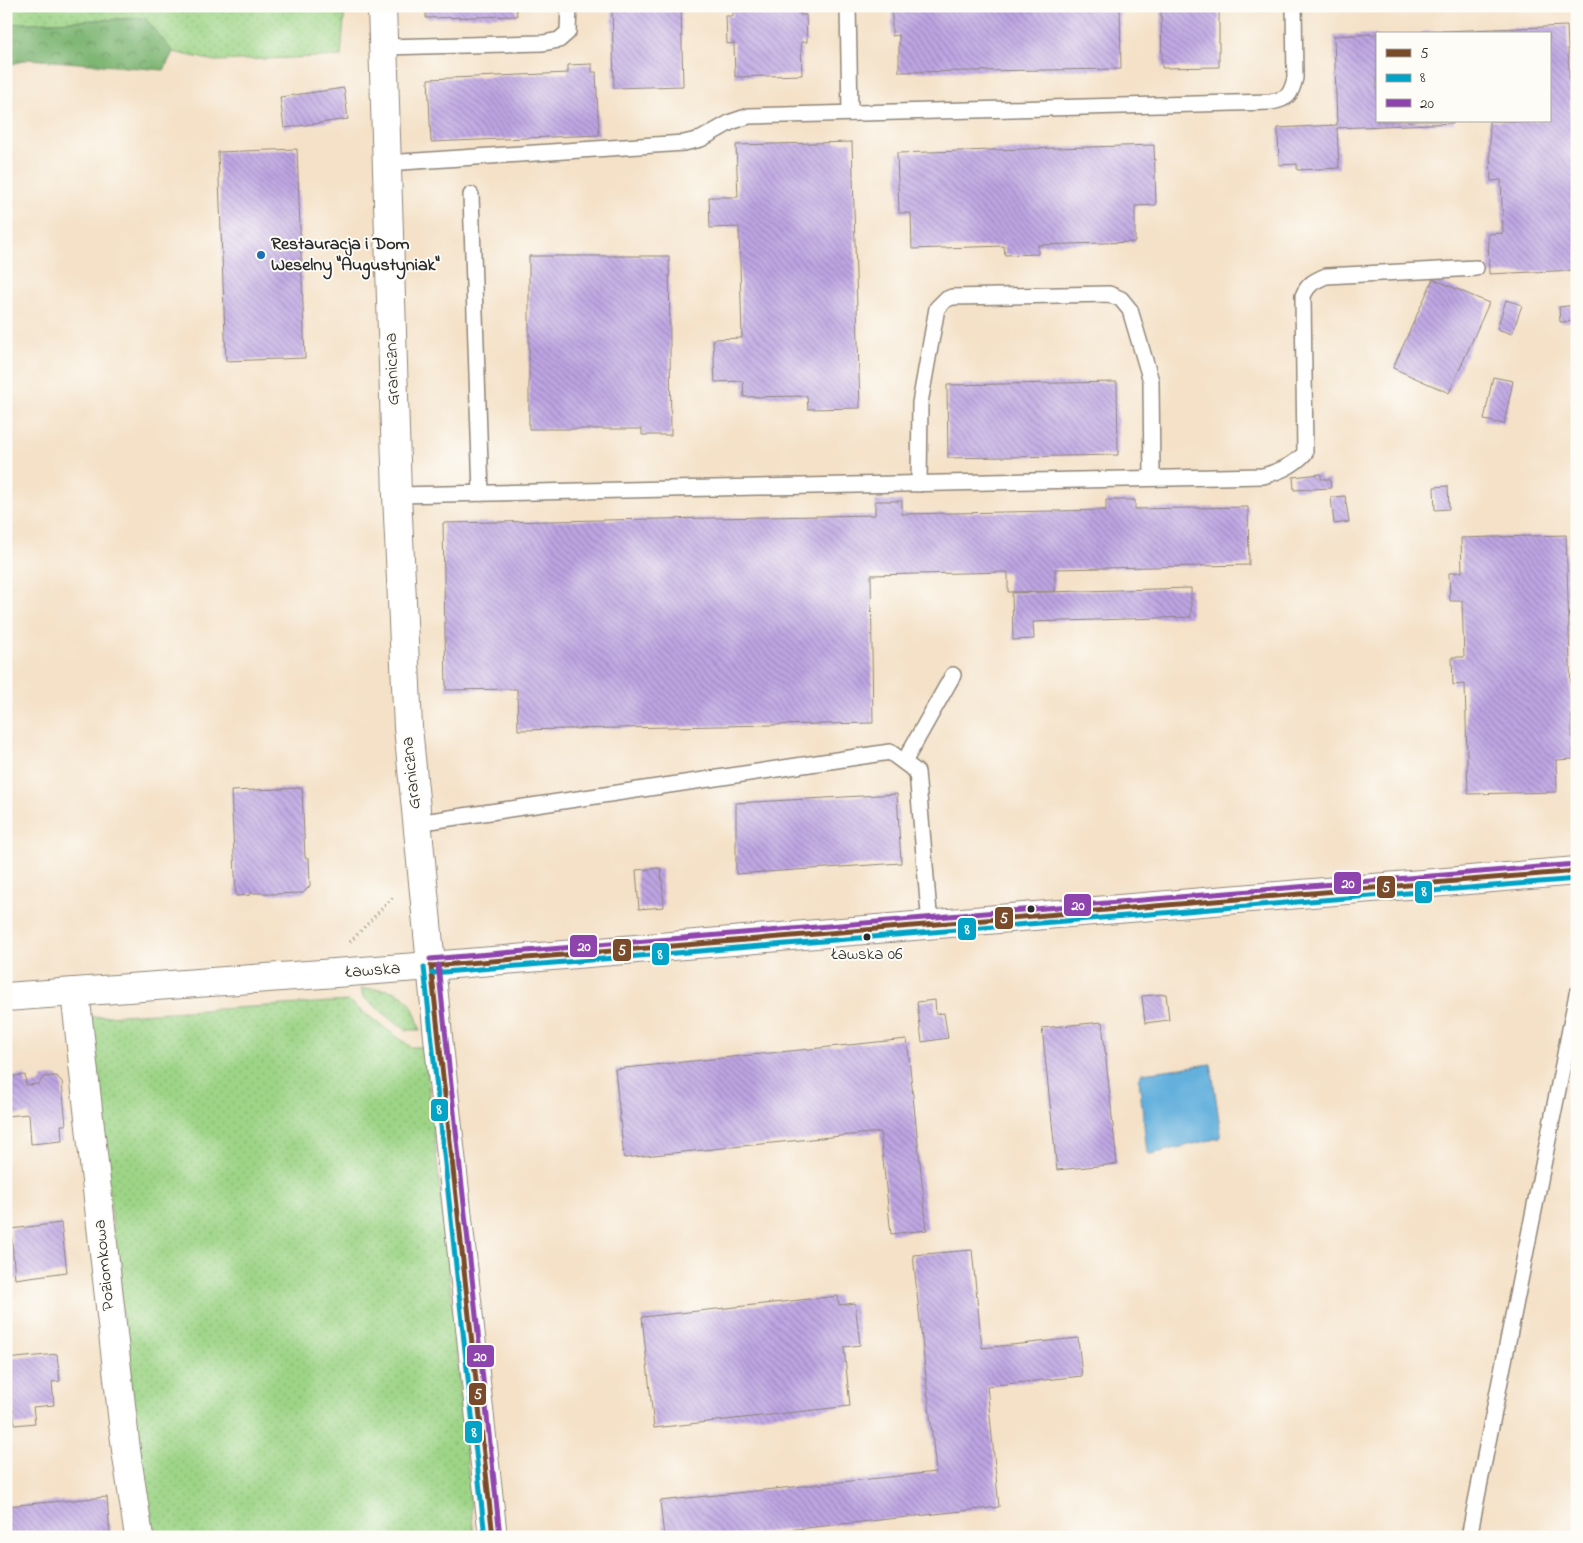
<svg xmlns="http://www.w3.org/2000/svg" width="1583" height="1543" viewBox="0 0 1583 1543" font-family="'Indie Flower',sans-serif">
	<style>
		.grass { fill: url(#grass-dots); stroke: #648058 }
		.forest { fill: url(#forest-crowns); stroke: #54704f }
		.water { fill: #64b0dd; stroke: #486e84 }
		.building { fill: url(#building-back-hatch) }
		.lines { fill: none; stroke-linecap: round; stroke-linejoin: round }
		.service-casing { stroke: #908679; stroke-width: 18 }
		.minor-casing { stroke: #908679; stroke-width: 30 }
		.tertiary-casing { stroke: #908679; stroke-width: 30 }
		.path { stroke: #908679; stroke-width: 3; stroke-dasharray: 1 4; stroke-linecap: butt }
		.service { stroke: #fff; stroke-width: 15 }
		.minor { stroke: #fff; stroke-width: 28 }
		.tertiary { stroke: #fff; stroke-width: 28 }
		.bus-1-casing { stroke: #fdfcf7; stroke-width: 9 }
		.bus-2-casing { stroke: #fdfcf7; stroke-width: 9 }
		.bus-3-casing { stroke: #fdfcf7; stroke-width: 9 }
		.bus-1 { stroke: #7a4b2a; stroke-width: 5 }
		.bus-2 { stroke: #02a3c6; stroke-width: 5 }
		.bus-3 { stroke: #8e44ad; stroke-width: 5 }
		.poi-dot { fill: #1f6fb2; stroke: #fdfcf7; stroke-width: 2 }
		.bus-dot { fill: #2b2b2b; stroke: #fdfcf7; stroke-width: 2 }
		.labels { text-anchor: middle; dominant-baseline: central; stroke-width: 4; stroke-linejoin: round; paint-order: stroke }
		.bus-label { font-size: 17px; fill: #2b2b2b; stroke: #fdfcf7 }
		.poi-label { font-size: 18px; font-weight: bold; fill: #2b2b2b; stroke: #fdfcf7; text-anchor: start }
		.street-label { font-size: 18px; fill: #2b2b2b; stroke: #fdfcf7 }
		.line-badge { stroke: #fdfcf7; stroke-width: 2 }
		.badge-label { font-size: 14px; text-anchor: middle; font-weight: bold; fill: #fff }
	</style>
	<defs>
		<pattern id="grass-dots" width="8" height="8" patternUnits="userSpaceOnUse" patternTransform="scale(1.25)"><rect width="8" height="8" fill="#9dd486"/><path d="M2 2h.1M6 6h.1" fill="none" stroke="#87b674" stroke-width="1.8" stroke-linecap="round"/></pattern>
		<pattern id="forest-crowns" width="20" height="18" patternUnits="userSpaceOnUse" patternTransform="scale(1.25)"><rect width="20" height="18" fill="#7eb673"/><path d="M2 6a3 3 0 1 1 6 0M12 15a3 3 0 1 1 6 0" fill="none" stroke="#67945f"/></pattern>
		<pattern id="building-back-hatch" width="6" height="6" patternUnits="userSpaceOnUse" patternTransform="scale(1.25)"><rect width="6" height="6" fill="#bea5e3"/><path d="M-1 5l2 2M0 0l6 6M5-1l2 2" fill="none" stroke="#9b87b8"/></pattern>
	</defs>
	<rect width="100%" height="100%" fill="#fdfcf7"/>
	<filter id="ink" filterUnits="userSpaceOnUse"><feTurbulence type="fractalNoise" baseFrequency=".02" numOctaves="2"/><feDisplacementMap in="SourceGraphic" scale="10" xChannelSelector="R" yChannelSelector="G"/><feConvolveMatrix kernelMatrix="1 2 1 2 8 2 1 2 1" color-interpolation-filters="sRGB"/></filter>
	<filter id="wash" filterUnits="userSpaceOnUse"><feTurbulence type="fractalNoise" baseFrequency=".0096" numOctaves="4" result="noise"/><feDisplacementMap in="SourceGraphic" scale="20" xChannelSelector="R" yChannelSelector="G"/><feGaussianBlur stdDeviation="1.12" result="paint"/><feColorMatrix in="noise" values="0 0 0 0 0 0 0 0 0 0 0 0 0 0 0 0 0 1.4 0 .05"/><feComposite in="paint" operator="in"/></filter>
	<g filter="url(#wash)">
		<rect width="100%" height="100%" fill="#f4e1c7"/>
		<g class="grass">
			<path d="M6,6H345L341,56L215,61L173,52L144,18L6,24Z"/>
			<path d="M361,989C399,988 411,992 420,1030H406L363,997Z"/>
			<path d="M348,1001L411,1047H423L427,1069L453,1310L474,1537H151L143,1470L137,1448L90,1017Z"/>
		</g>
		<path class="forest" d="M145,18L173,52L164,70L29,59L6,66V24Z"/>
		<path class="water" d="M1211,1064L1221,1134L1219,1138L1151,1154L1147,1153L1139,1079L1142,1073Z"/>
		<g id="blocks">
			<g class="building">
				<path d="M426,6H516L517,16L426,18Z"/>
				<path d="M612,6H681L683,86L614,88Z"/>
				<path d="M733,6H800V15H806L807,42H801L802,75L735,77L734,43L727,44L726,16H733Z"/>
				<path d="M892,6H1120L1121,69L899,72V35L892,36Z"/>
				<path d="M1161,6H1219V67L1162,68Z"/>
				<path d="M1567,26L1571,118H1576L1577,141V270L1489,274L1488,234L1503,233L1501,180L1491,181L1489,121H1549V34H1421V32Z"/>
				<path d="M1377,34V121H1454V123L1337,128L1339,168L1297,170V164L1279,165L1278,128L1337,125L1334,36Z"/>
				<path d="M592,64V72H596L599,135L431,142L428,79L568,73V65Z"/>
				<path d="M344,88L348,119L284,128L280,97Z"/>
				<path d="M852,142L860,408L808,409L807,396L744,397L743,381L715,382L713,339L742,338L739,227L710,228L709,197H738L736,145Z"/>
				<path d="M1154,145L1156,205L1135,206V242L1038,245V254L1005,255L1004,246L912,249L911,213H899L897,153Z"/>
				<path d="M297,149L305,358L226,361L218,152Z"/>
				<path d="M529,256H669L671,435H642V429H529Z"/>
				<path d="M1433,279L1489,303L1449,393L1393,368Z"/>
				<path d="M1506,300L1522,305L1512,334L1497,329Z"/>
				<path d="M1577,305V321L1560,322L1559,307Z"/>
				<path d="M1493,377L1513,381L1504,424L1484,420Z"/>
				<path d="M1117,382L1118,455L948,458L947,385Z"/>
				<path d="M1321,474V479H1330L1331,488L1294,490L1293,477Z"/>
				<path d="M1448,486L1449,509L1435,510L1434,487Z"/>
				<path d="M1345,496L1349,522L1334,524L1331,497Z"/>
				<path d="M1106,500H1135V509L1248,507L1249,565L1055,569V591L1008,592V572L871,575L873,723L518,730L517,689L446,690L443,523L875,515V501H902V514L1106,510Z"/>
				<path d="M1566,535L1573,759L1556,760L1557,792L1468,794L1465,684L1453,685L1452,657H1464L1462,601H1450L1449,573L1462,572L1461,538Z"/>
				<path d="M1191,588V617L1033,622L1034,639L1013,640L1012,593Z"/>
				<path d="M302,788L305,858H309L310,886L303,893L267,894V893H250V895L236,896L231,791Z"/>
				<path d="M897,794L901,863L736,874V803Z"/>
				<path d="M661,868L664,907L639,909L636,870Z"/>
				<path d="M1166,994L1169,1020L1145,1023L1142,996Z"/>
				<path d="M935,1000L936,1014L944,1013L948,1038L922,1042L917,1002Z"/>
				<path d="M1102,1022L1117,1164L1057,1170L1042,1028Z"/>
				<path d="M907,1039L927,1230L891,1234L880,1132L624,1158L615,1069Z"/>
				<path d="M25,1075L26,1085L39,1084L43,1077L57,1076L62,1082L66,1125H61L62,1141L31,1144L29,1114L6,1116V1077Z"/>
				<path d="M61,1223L67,1272L15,1279L11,1229Z"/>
				<path d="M972,1250L982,1348L1078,1338L1082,1376L987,1386L999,1507L723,1537H664L660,1501L936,1472L913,1255Z"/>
				<path d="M838,1296L839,1305L855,1303L860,1345L844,1347L850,1406L654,1428L642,1317Z"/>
				<path d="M57,1354L60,1381L52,1382L54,1405L33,1407L35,1423L15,1425L13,1409L6,1410V1359Z"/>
				<path d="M107,1497L110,1534L83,1537H7L6,1506Z"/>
			</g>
		</g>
	</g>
	<g filter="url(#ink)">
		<use href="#blocks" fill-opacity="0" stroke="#908679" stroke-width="1"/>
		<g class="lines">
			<defs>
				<g id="service">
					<path d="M848,6L850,113"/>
					<path d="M384,47L543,43L559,40L568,32L569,6"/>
					<path d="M387,163L684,143L701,139L731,122L749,116L1271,102C1288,99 1291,95 1295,78L1294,6"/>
					<path d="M471,195L481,493"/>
					<path d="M919,484L920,403L937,308L945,300L952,297L1109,294L1121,299L1130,310L1151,381L1152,478"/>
					<path d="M397,495L1263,476C1280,471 1293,466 1305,453L1303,296C1308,284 1314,281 1326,276L1476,268"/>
					<path d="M904,762L953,675"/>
					<path d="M417,823L890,752L917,772L930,925"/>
					<path d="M1469,1537L1577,994"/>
				</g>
				<g id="minor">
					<path d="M75,992L126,1450L139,1537"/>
					<path d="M6,997L431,966"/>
				</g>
				<g id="tertiary">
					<path d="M382,6L397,495L408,727L438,1037L493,1537"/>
					<path d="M431,966L1577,871"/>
				</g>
			</defs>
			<use href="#service" class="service-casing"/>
			<use href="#minor" class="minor-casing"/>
			<use href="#tertiary" class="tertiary-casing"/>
			<path class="path" d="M350,942L394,896"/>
			<use href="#service" class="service"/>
			<use href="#minor" class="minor"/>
			<use href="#tertiary" class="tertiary"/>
			<defs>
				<g id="bus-1">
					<path d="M431,966L1577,871"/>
					<path d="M431,966L493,1537"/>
				</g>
				<g id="bus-2">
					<path d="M424,967L485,1537"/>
					<path d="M432,973L1577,879"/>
				</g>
				<g id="bus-3">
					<path d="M430,959L1576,864"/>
					<path d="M438,965L500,1536"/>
				</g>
			</defs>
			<use href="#bus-1" class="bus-1-casing"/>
			<use href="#bus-2" class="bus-2-casing"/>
			<use href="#bus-3" class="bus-3-casing"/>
			<use href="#bus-1" class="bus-1"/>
			<use href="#bus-2" class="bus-2"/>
			<use href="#bus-3" class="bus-3"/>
		</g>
	</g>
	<circle class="poi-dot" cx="261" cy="255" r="5"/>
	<g class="bus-dot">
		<circle cx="1031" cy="909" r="4.5"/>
		<circle cx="867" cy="937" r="4.5"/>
	</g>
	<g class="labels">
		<g class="bus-label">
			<text x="867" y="954">Ławska 06</text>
		</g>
		<g class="poi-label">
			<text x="271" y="245">Restauracja i Dom<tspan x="271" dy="21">Weselny "Augustyniak"</tspan></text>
		</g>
		<g class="street-label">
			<text transform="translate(393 369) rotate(-92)">Graniczna</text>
			<text transform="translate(412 773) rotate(-96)">Graniczna</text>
			<text transform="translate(373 971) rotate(-4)">Ławska</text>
			<text transform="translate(105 1265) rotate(-96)">Poziomkowa</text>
		</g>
	</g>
	<g class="line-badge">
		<rect x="1333" y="871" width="29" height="24" rx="5" fill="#8e44ad"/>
		<rect x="1376" y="875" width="20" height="24" rx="5" fill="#7a4b2a"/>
		<rect x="1414" y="880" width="19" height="24" rx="5" fill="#02a3c6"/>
		<rect x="1063" y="893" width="29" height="24" rx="5" fill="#8e44ad"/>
		<rect x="994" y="906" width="20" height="24" rx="5" fill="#7a4b2a"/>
		<rect x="957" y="917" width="20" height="24" rx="5" fill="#02a3c6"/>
		<rect x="569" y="934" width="29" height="24" rx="5" fill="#8e44ad"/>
		<rect x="612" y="938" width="20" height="24" rx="5" fill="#7a4b2a"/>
		<rect x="651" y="942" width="19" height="24" rx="5" fill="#02a3c6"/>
		<rect x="430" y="1098" width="19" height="24" rx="5" fill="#02a3c6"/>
		<rect x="466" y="1344" width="29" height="24" rx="5" fill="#8e44ad"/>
		<rect x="468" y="1382" width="19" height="24" rx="5" fill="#7a4b2a"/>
		<rect x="464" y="1420" width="19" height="24" rx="5" fill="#02a3c6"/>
	</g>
	<g class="badge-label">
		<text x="1348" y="888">20</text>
		<text x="1386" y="892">5</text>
		<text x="1424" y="896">8</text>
		<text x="1078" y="910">20</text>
		<text x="1004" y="923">5</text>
		<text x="967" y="934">8</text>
		<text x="584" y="951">20</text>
		<text x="622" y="955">5</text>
		<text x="660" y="959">8</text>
		<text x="439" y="1114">8</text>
		<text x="480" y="1361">20</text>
		<text x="478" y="1399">5</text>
		<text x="474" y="1437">8</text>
	</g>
	<rect width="1583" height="1543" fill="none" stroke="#fdfcf7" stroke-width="25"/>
	<rect x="1376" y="32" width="175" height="90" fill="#fdfcf7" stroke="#a9a8a5"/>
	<rect x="1386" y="49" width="25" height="8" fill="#7a4b2a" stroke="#a9a8a5"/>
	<text x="1420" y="58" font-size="15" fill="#2b2b2b">5</text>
	<rect x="1386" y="74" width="25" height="8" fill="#02a3c6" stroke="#a9a8a5"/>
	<text x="1420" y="82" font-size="15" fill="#2b2b2b">8</text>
	<rect x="1386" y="99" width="25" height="8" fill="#8e44ad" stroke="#a9a8a5"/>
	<text x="1420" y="108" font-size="15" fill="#2b2b2b">20</text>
</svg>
